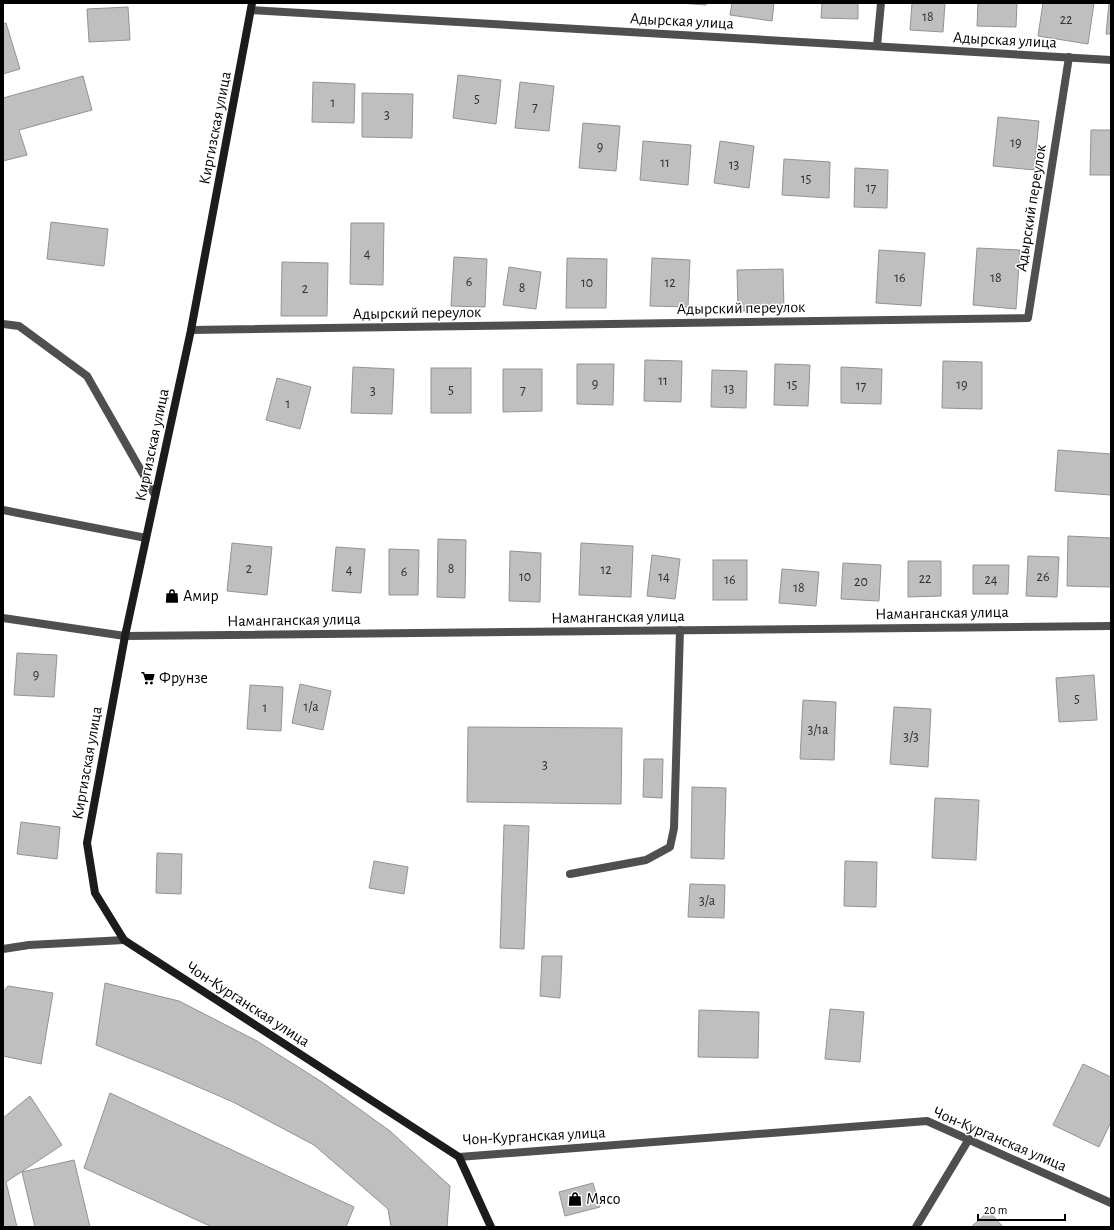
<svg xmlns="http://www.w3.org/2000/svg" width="1114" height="1230" viewBox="0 0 1114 1230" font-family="'Alegreya Sans',sans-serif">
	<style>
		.building { fill: #bfbfbf; stroke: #939393 }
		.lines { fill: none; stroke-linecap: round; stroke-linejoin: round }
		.lane { stroke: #4f4f4f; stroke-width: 8 }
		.street { stroke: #4f4f4f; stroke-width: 8 }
		.secondary { stroke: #1c1c1c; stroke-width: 8 }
		.labels { text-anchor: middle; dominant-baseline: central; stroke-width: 3; stroke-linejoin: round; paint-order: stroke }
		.number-label { font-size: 14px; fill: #303030 }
		.street-label { font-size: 16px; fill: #000; stroke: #fff }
		.poi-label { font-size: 16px; fill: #000; stroke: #fff; text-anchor: start }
	</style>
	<rect width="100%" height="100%" fill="#fff"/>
	<g class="building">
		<path d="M680,3H706V5Z"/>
		<path d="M732,3H774L772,21L730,15Z"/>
		<path d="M822,3H858V19L821,18Z"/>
		<path d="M912,3H945L943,32L910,30Z"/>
		<path d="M978,3H1017L1016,27L977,26Z"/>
		<path d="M1043,3H1094L1088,44L1038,36Z"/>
		<path d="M1109,3H1111V34H1106Z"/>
		<path d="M128,7L130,40L89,42L87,9Z"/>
		<path d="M6,23L20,69L3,74V24Z"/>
		<path d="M458,75L501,80L496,124L453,118Z"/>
		<path d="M83,76L92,110L19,130L27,155L3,161V98Z"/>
		<path d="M313,82L355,84L354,123L312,122Z"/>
		<path d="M520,82L554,86L549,131L515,128Z"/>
		<path d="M362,93L413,94L412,138L362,137Z"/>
		<path d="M998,117L1039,121L1034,170L993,166Z"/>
		<path d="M583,123L620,126L616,171L579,168Z"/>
		<path d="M1091,130H1111V175H1090Z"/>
		<path d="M643,141L691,145L688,185L640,180Z"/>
		<path d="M720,141L754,146L749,188L714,183Z"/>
		<path d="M784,159L830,162L829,198L782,195Z"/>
		<path d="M855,168L888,170L887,208L854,207Z"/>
		<path d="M51,222L108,229L104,266L47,259Z"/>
		<path d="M351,223H384L383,285L350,284Z"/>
		<path d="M977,248L1020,250L1016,309L973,305Z"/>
		<path d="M879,250L925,253L921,306L876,303Z"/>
		<path d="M454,257L487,259L485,307L451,306Z"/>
		<path d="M567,258L607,259L606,308H566Z"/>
		<path d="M652,258L690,260L688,307L650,306Z"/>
		<path d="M282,262L328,263L327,316H281Z"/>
		<path d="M509,267L541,272L536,309L503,305Z"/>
		<path d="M783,269L784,310L738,311L737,270Z"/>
		<path d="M645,360L682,361L681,402L644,401Z"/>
		<path d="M943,361L982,362V409L942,408Z"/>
		<path d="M577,364H614L613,405L577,404Z"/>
		<path d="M775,364L810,365L808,406L774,405Z"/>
		<path d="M353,367L394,369L392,414L351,413Z"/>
		<path d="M841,367L882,369L881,404L841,403Z"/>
		<rect x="431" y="368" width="40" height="45"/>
		<path d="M503,369H542V411L503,412Z"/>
		<path d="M712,370L747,371L746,408L711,407Z"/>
		<path d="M277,378L311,387L300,429L266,420Z"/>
		<path d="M1058,450L1111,454V495L1055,491Z"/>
		<path d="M1068,536L1111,538V587L1067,586Z"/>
		<path d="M438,539L466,540L465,598L437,597Z"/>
		<path d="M232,543L272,547L267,595L227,591Z"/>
		<path d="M581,543L633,546L631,597L579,595Z"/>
		<path d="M336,547L365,549L361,593L332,591Z"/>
		<path d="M389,549L419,550L418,595H389Z"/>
		<path d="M510,551L541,553L540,602L509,601Z"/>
		<path d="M652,555L680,559L675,599L647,596Z"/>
		<path d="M1028,556L1059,557L1057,597L1026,596Z"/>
		<rect x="713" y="560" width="34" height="40"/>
		<path d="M908,561H941V596L908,597Z"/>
		<path d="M843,563L881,565L879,601L841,599Z"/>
		<path d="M973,565H1009L1008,594H973Z"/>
		<path d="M782,569L819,572L816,606L779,603Z"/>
		<path d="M17,653L57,655L54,697L14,695Z"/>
		<path d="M1094,675L1097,720L1059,722L1056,678Z"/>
		<path d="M300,684L331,691L323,730L292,723Z"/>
		<path d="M250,685L283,687L281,731L247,729Z"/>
		<path d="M803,700L836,702L834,760L800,759Z"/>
		<path d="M894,707L931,709L928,767L890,764Z"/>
		<path d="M468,727L622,728L621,804L467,802Z"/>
		<path d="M644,759H663L662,798L643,797Z"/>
		<path d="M692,787L726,788L724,859L691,858Z"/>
		<path d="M935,798L979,800L976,860L932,858Z"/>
		<path d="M21,822L60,827L57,859L17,854Z"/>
		<path d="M504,825L529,826L524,949L500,948Z"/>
		<path d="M157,853L182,854L181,894L156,893Z"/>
		<path d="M374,861L408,867L404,894L369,888Z"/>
		<path d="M845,861L877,862L876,907L844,906Z"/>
		<path d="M690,884L725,885L724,918L688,917Z"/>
		<path d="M542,956H562L560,998L540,996Z"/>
		<path d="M105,983L179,1001L257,1041L322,1082L390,1131L450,1186L447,1227H391L388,1209L314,1145L233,1102L166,1073L96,1045Z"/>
		<path d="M8,986L53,993L41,1064L3,1056V992Z"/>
		<path d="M830,1009L864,1012L860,1062L825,1059Z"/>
		<path d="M699,1010L759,1012L758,1058L698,1057Z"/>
		<path d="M1083,1064L1111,1077V1122L1099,1147L1053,1125Z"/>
		<path d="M110,1093L354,1207L346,1227H212L84,1168Z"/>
		<path d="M30,1096L62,1145L6,1182L17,1227H3V1118Z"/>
		<path d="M74,1160L90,1227H35L22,1172Z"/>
		<path d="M593,1183L600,1207L565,1216L559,1192Z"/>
		<path d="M989,1211L1003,1227H971Z"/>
	</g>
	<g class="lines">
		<path class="lane" d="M3,510L146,538"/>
		<g class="street">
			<path d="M251,10L1111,60"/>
			<path d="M877,46L881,3"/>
			<path d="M3,324L19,326L87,376L155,495"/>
			<path d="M191,330L1028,318L1069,57"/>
			<path d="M3,618L125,636L1111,626"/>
			<path d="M570,874L646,860L670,847L674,828L680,630"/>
			<path d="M3,949L29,945L124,940"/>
			<path d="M459,1157L927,1121L1111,1203"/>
			<path d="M916,1227L969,1139"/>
		</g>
		<path class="secondary" d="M252,3L191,330L125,636L87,843L95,893L124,940L459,1157L491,1227"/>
	</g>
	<defs>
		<symbol id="shop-bare" viewBox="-9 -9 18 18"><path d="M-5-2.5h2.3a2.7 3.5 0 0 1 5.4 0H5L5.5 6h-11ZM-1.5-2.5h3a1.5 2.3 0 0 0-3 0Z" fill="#000" stroke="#fff" stroke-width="2.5" paint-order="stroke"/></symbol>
		<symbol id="supermarket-bare" viewBox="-9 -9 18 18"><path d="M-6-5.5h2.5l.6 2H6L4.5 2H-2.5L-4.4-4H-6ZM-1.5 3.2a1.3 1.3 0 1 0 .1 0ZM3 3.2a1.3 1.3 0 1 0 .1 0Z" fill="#000" stroke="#fff" stroke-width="2.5" paint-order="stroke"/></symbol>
	</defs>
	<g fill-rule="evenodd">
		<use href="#shop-bare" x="162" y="586" width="20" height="20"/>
		<use href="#supermarket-bare" x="138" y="668" width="20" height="20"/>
		<use href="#shop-bare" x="565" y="1189" width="20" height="20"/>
	</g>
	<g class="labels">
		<g class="number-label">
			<text x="928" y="17">18</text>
			<text x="1066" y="20">22</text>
			<text x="477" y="99">5</text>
			<text x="333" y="103">1</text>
			<text x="535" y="107">7</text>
			<text x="387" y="115">3</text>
			<text x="1016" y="143">19</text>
			<text x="600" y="147">9</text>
			<text x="665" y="163">11</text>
			<text x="734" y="165">13</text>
			<text x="806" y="179">15</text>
			<text x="871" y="188">17</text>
			<text x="367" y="254">4</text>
			<text x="900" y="278">16</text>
			<text x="996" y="278">18</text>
			<text x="469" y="282">6</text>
			<text x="587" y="283">10</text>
			<text x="670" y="283">12</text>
			<text x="522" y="288">8</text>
			<text x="305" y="289">2</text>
			<text x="663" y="381">11</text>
			<text x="595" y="384">9</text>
			<text x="792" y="385">15</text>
			<text x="962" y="385">19</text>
			<text x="861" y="386">17</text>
			<text x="729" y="389">13</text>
			<text x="451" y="390">5</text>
			<text x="523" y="390">7</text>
			<text x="373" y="391">3</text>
			<text x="288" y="404">1</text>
			<text x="249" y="569">2</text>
			<text x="451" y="569">8</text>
			<text x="349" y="570">4</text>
			<text x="606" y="570">12</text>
			<text x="404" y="572">6</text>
			<text x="525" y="577">10</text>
			<text x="664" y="577">14</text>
			<text x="1043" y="577">26</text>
			<text x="925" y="579">22</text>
			<text x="730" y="580">16</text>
			<text x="991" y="580">24</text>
			<text x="861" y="582">20</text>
			<text x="799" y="588">18</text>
			<text x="36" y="675">9</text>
			<text x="1077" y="699">5</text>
			<text x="311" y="707">1/а</text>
			<text x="265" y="708">1</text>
			<text x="818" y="730">3/1а</text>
			<text x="911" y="737">3/3</text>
			<text x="545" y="765">3</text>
			<text x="707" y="901">3/а</text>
		</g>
		<g class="street-label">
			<text transform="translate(682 21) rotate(3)">Адырская улица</text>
			<text transform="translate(1005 40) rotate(3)">Адырская улица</text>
			<text transform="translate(215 128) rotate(-79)">Киргизская улица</text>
			<text transform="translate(1031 208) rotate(-81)">Адырский переулок</text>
			<text transform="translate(741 308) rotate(-1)">Адырский переулок</text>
			<text transform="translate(417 313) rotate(-1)">Адырский переулок</text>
			<text transform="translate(152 445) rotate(-78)">Киргизская улица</text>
			<text transform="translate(942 613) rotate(-1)">Наманганская улица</text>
			<text transform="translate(618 617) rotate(-1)">Наманганская улица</text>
			<text transform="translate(294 620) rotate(-1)">Наманганская улица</text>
			<text transform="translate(87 763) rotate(-80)">Киргизская улица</text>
			<text transform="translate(248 1004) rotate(33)">Чон-Курганская улица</text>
			<text transform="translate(534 1136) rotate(-3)">Чон-Курганская улица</text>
			<text transform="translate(1000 1139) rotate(23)">Чон-Курганская улица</text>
		</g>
		<g class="poi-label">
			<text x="183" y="596">Амир</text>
			<text x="159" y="678">Фрунзе</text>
			<text x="586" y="1199">Мясо</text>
		</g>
	</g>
	<rect width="1114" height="1230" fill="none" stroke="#000000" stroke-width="8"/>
	<path d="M978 1214v6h87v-6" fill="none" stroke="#000000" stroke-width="2"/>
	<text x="984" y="1214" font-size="12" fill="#000000" stroke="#ffffff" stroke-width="3" paint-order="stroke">20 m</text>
</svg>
